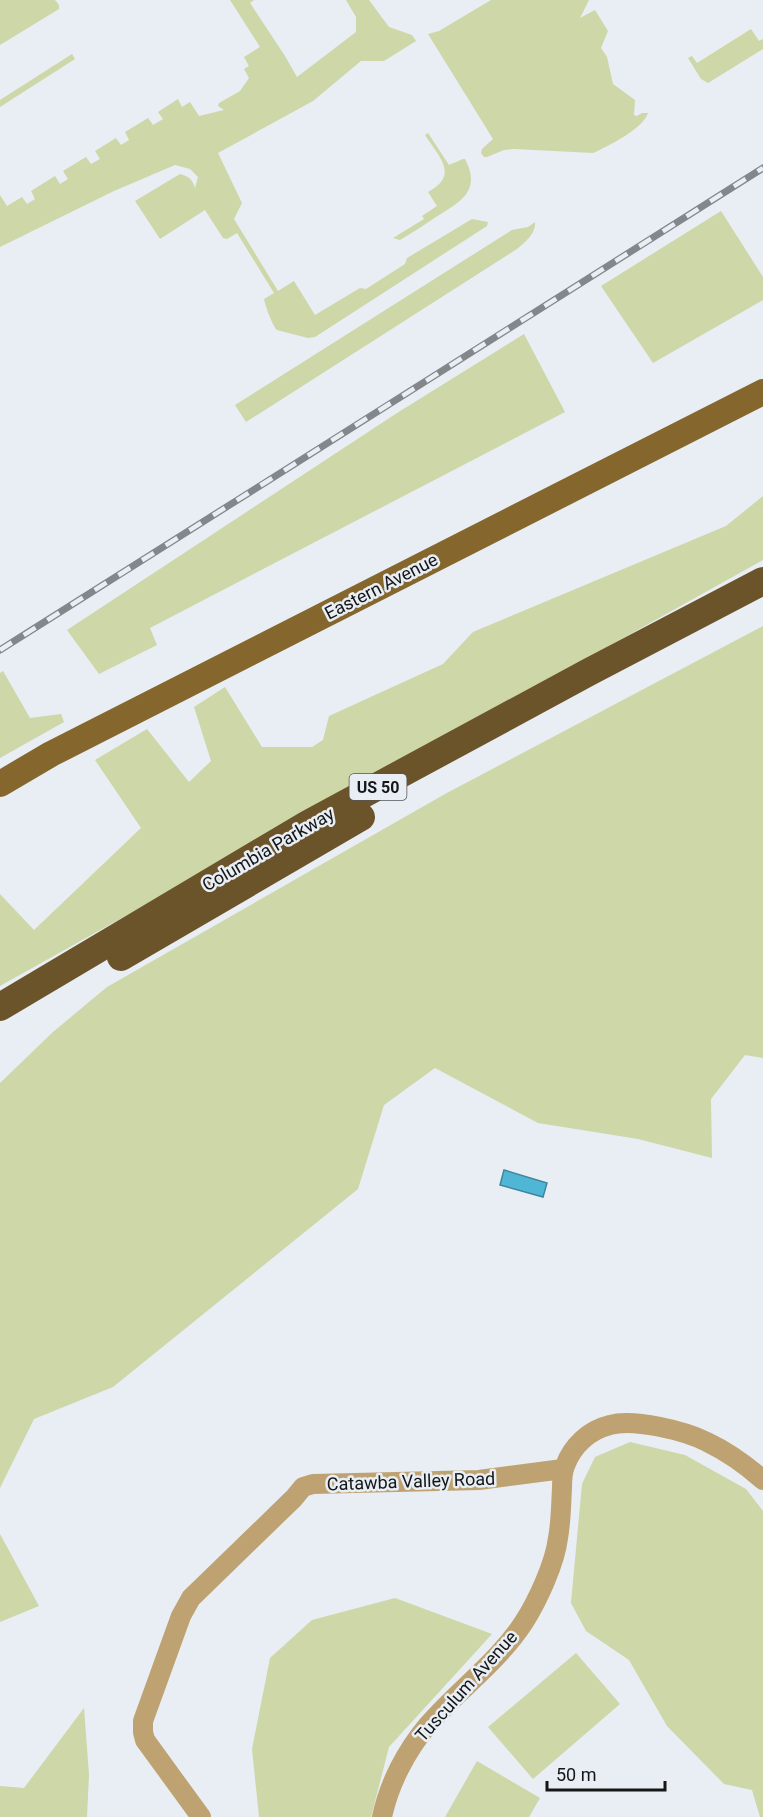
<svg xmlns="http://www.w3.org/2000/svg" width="763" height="1817" viewBox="0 0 763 1817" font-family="Roboto,sans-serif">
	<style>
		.green { fill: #cdd7a8 }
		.water { fill: #50b6d6; stroke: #3e869d; stroke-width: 1.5 }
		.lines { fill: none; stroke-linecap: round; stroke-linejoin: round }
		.minor { stroke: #bfa271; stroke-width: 20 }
		.major { stroke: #85672e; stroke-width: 26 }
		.highway { stroke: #6b532a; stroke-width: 28 }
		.rail-casing { stroke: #83878b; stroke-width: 7 }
		.rail { stroke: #e8eef3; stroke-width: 4.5; stroke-dasharray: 14; stroke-linecap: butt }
		.labels { text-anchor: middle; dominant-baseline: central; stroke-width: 5; stroke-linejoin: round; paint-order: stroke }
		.shield { fill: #e8eef3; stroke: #54575a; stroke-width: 1.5 }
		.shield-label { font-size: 16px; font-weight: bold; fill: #141618 }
		.street-label { font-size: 18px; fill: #141618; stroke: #e8eef3 }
	</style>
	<rect width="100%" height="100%" fill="#e8eef3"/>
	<g class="green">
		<path d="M0,0H55L59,5V9L0,45Z"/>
		<path d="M230,0H254L250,3L285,56L297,77L356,32V17L346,0H369L389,27L412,35L416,41L384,61H361L313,101L218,153L242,203L234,219L278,291L294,281L315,315L360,288L366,289L405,264L407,258L472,219L488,222L487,226L315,337L308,338L277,330C273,327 265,305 264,299L274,293L237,233L227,239L223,238L205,210L160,239L135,201L180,174C190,177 192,179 195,188L198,177L190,169L175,165L114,191L0,247V195L7,206L22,197L27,204L35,199L31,191L55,176L60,184L68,179L63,171L86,157L91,164L100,159L95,151L116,138L121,145L129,140L125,132L148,118L153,125L163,119L158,112L178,99L182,107L190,102L199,116L224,110L218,106L219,103L240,91L249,78L244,69L249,66L244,57L260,47Z"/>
		<path d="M491,0H589L580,18L595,10L608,31L601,48L607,57L613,84L635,100L634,115L637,116L642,113H648C644,128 607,147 593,153L514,149L504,150L487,157H484L481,153L482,149L493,139L428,34L439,31Z"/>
		<path d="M751,29L759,41L763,39V49L708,83L701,79L688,58L692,56L697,63Z"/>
		<path d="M72,54L75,59L0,107V100Z"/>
		<path d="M428,133L449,165L463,159H465C482,191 460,202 436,217C424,225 412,233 400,240L393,238L424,219L422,216L437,206L428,192C460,175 439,157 425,135Z"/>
		<path d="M721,211L763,277V300L653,363L601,286Z"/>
		<path d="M535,222C536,234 525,242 517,249L246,422L235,405L512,230L528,227Z"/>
		<path d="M524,334L565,412L150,628L157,645L99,674L67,630L397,413Z"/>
		<path d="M763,496V560L0,986V894L34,930L141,828L95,760L147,729L189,782L211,761L194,707L225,687L262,747H312L323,740L329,716L443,664L473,632L726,526Z"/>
		<path d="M763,626V1058L745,1055L711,1099L712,1158L638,1139L538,1123L435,1068L384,1105L358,1189L113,1387L34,1419L0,1488V1083L53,1032L107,987L445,794Z"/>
		<path d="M3,671L30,718L61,714L64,722L0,758V673Z"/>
		<path d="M630,1442L685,1455L746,1489L763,1511V1817H760L752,1790L724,1784L667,1726L629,1660L586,1631L571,1603L582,1484L595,1457Z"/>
		<path d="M0,1534L39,1606L0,1622Z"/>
		<path d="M395,1598L492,1634L389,1747L371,1817H259L252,1749L270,1658L312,1620Z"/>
		<path d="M576,1653L620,1704L533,1779L488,1727Z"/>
		<path d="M84,1708L89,1775L87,1817H0V1786L24,1788Z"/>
		<path d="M477,1761L540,1798L529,1817H445Z"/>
	</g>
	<path class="water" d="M504,1170L547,1183L543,1197L500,1185Z"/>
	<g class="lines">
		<g class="minor">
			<path d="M201,1817L145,1740L143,1732V1721L181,1616L191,1598L294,1498L303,1487L313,1484L479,1480L563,1469"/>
			<path d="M382,1817C389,1784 406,1751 428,1725C459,1689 498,1662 524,1622C538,1600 555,1563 558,1538C561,1522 561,1505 562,1488C562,1481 562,1473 565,1466C572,1446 589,1430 610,1425C633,1418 686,1431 707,1442C728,1452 746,1465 763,1480"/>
		</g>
		<path class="major" d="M0,784L51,754L763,392"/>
		<g class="highway">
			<path d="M121,957L361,817"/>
			<path d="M0,1007L308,824L589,672L763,581"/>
		</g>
		<defs>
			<path id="rail" d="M0,650L763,168"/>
		</defs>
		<use href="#rail" class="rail-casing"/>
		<use href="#rail" class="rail"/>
	</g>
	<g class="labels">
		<rect class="shield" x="349.5" y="774" width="57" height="26" rx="4.5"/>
		<g class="shield-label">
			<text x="378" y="787">US 50</text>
		</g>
		<g class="street-label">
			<text transform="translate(381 586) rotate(-27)">Eastern Avenue</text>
			<text transform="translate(268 849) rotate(-30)">Columbia Parkway</text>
			<text transform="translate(411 1481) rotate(-2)">Catawba Valley Road</text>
			<text transform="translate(466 1686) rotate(-48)">Tusculum Avenue</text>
		</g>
	</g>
	<path d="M547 1781v9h118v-9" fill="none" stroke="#141618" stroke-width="3"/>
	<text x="556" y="1781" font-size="18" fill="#141618" stroke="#e8eef3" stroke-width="4.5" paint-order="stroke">50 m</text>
</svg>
